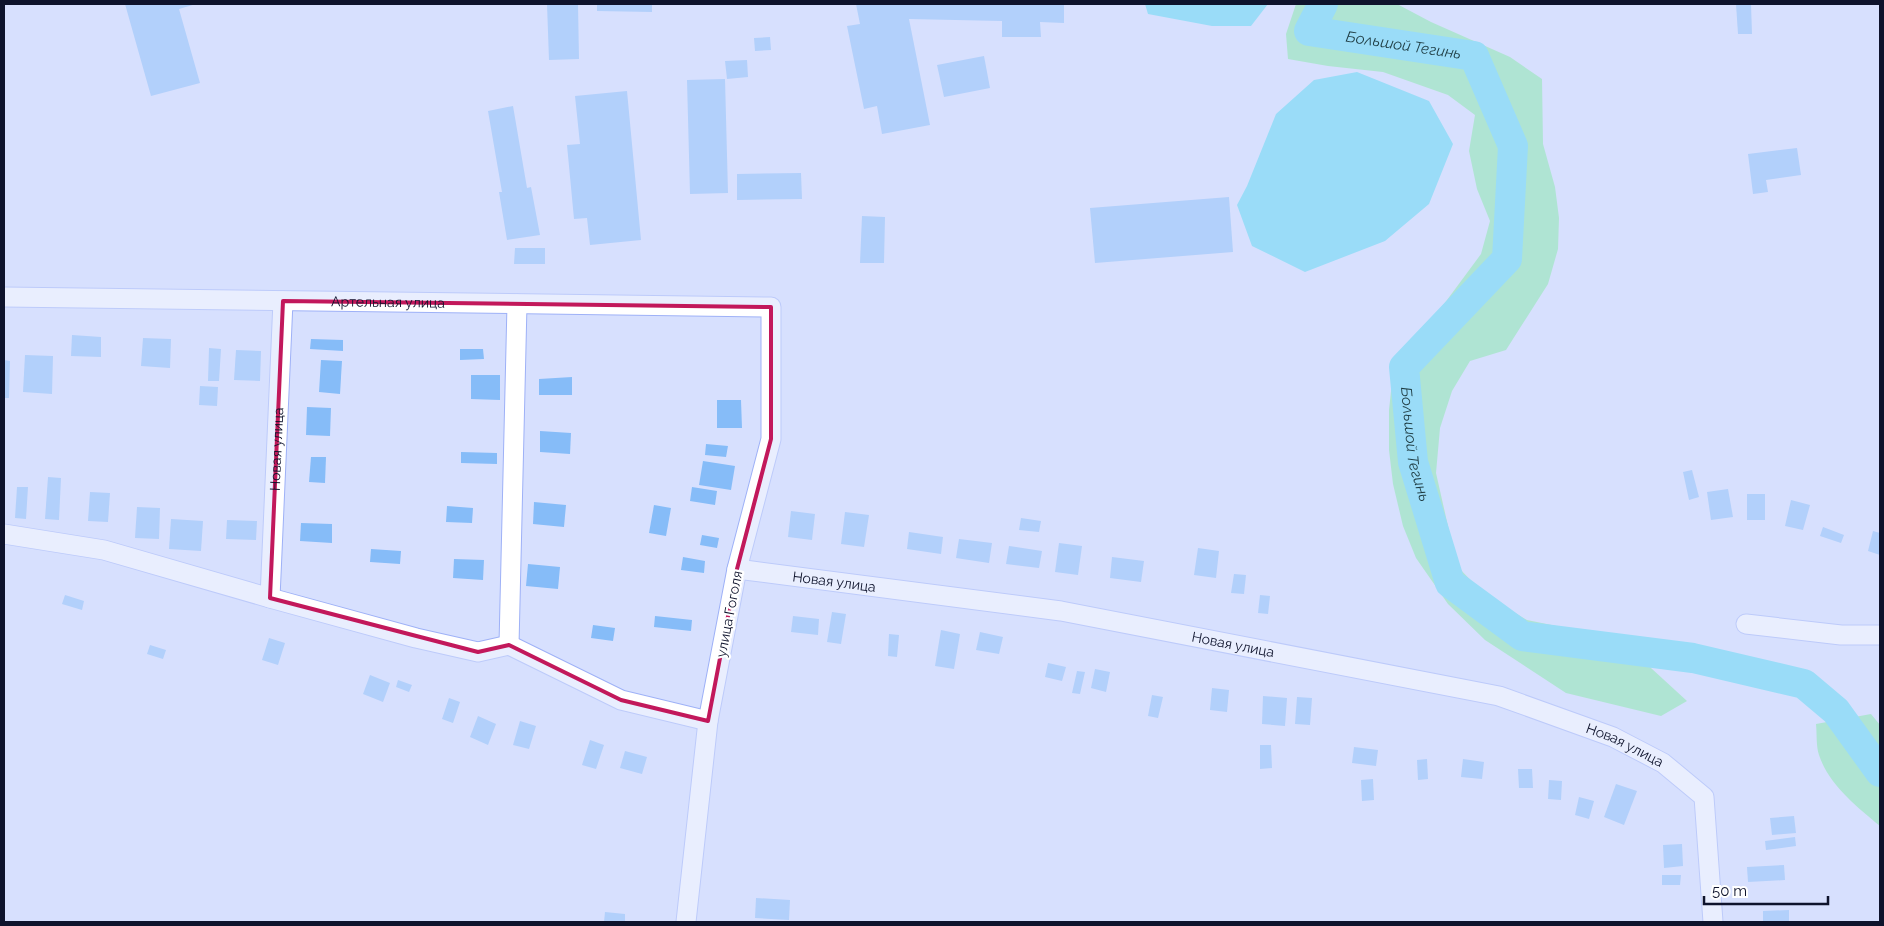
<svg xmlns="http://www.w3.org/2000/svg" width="1884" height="926" viewBox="0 0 1884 926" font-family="Raleway,sans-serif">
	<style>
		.green { fill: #7fe99f }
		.water { fill: #50d8f1 }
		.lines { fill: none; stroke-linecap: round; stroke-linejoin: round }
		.river { stroke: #50d8f1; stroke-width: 30 }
		.building { fill: #86bcf8 }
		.minor-casing { stroke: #9eb1f7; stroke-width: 21 }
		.minor { stroke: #fff; stroke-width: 19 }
		.marked { fill: none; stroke: #c2185b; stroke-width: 4; stroke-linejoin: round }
		.labels { text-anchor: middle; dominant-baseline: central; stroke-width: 4.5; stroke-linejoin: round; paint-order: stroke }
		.street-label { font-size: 14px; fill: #0e132c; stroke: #fff }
		.water-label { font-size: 15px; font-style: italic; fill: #1d3a40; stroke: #fff }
	</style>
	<rect width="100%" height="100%" fill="#d7e0fe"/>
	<g class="green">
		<path d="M1296,4H1397L1431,22L1510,57L1542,79L1543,144L1555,187L1559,218L1558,249L1548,284L1506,350L1470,361L1452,391L1440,428L1436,473L1457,566L1484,594L1527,620L1640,643L1651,668L1687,701L1661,716L1566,693L1485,640L1448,604L1416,558L1403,526L1393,484L1389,450V410L1393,373L1406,346L1430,323L1481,254L1490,221L1477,189L1469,151L1475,115L1448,95L1383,72L1328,66L1288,59L1286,34Z"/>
		<path d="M1871,714L1880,725V826C1857,807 1829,785 1819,755C1816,746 1817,734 1816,724Z"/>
	</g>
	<g class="water">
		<path d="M1145,4H1268L1251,26H1212L1148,14Z"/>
		<path d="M1357,72L1429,101L1453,144L1429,204L1385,241L1305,272L1252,246L1237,205L1247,186L1276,114L1314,80Z"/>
	</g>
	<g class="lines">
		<path class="river" id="s1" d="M1323,4L1309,31L1474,56L1513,146L1507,259L1404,367L1413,462L1450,583L1522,636L1693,658L1804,684L1836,711L1880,772"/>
	</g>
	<g class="building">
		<path d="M125,4H196L179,9L200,83L151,96Z"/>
		<path d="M547,4H578L579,59L549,60Z"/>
		<path d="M597,4H652V12L597,11Z"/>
		<path d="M856,4H1064V23L1040,22L1041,37H1002V21L909,19L930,125L882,134L877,106L864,109L847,26L860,24Z"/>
		<path d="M1736,4H1751L1752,34H1738Z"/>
		<path d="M770,37L771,50L755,51L754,38Z"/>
		<path d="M984,56L990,88L944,97L937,65Z"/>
		<path d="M747,60L748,77L727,79L725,61Z"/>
		<path d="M725,79L728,193L690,194L687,80Z"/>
		<path d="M627,91L641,240L590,245L587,218L574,219L567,145L580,144L575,96Z"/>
		<path d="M513,106L527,188L531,187L540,235L507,240L499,192H502L488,111Z"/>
		<path d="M1797,148L1801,175L1766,180L1768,192L1753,194L1748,154Z"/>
		<path d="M801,173L802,199L737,200V174Z"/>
		<path d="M1229,197L1233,252L1095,263L1090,208Z"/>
		<path d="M862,216L885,217L884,263H860Z"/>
		<path d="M515,248H545V264H514Z"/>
		<path d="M72,335L101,337V357L71,356Z"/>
		<path d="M143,338L171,339L170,368L141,366Z"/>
		<path d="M311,339L343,340V351L310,349Z"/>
		<path d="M209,348L221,349L219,381H208Z"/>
		<path d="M460,349H483L484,359L460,360Z"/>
		<path d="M236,350L261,351L260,381L234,380Z"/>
		<path d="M25,355L53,356L52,394L23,392Z"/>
		<path d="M4,360L10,361L9,398H4Z"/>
		<path d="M321,360L342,361L340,394L319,392Z"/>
		<path d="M471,375H500V400L471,399Z"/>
		<path d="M572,377V395H539V379Z"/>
		<path d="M200,386L218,387L217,406L199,405Z"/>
		<path d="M717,400H741L742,428H717Z"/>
		<path d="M307,407L331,408L330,436L306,435Z"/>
		<path d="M540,431L571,433L570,454L540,452Z"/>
		<path d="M706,444L728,446L726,457L705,455Z"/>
		<path d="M461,452L497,453V464L461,463Z"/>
		<path d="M311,457H326L325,483L309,482Z"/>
		<path d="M703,461L735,466L731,490L699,485Z"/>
		<path d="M1692,470L1699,497L1689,500L1683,472Z"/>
		<path d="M48,477L61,478L59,520L45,519Z"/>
		<path d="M17,487H28L26,519L15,518Z"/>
		<path d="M692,487L717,491L715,505L690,501Z"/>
		<path d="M1728,489L1733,517L1711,520L1707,492Z"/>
		<path d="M90,492L110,493L108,522L88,521Z"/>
		<rect x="1747" y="494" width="18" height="26"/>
		<path d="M1791,500L1810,505L1803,530L1785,526Z"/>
		<path d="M534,502L566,505L564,527L533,524Z"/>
		<path d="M654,505L671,508L666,536L649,533Z"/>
		<path d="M447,506L473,508L472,523L446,522Z"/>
		<path d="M137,507L160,508L159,539L135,538Z"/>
		<path d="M791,511L815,514L812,540L788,537Z"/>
		<path d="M845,512L869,515L864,547L841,544Z"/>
		<path d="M1021,518L1041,521L1039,532L1019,530Z"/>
		<path d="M171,519L203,521L201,551L169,549Z"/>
		<path d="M227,520L257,521L256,540L226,539Z"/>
		<path d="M301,523L332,524V543L300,541Z"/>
		<path d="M1823,527L1844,535L1841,543L1820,536Z"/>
		<path d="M1873,531L1880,533V555L1868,551Z"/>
		<path d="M909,532L943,537L941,554L907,549Z"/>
		<path d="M702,535L719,538L717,548L700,545Z"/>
		<path d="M959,539L992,543L989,563L956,558Z"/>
		<path d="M1059,543L1082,546L1078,575L1055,572Z"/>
		<path d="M1009,546L1042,551L1039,568L1006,564Z"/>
		<path d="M1198,548L1219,551L1216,578L1194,575Z"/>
		<path d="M371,549L401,551L400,564L370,562Z"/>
		<path d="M683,557L705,561L704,573L681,570Z"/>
		<path d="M1112,557L1144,561L1141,582L1110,578Z"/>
		<path d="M454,559L484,560L483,580L453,578Z"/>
		<path d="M528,564L560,567L558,589L526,586Z"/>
		<path d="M1234,574L1246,575L1244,594L1231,593Z"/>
		<path d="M65,595L84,601L82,610L62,604Z"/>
		<path d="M1260,595L1270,596L1268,614L1258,613Z"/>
		<path d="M832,612L846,614L841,644L827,642Z"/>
		<path d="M655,616L692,620L691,631L654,627Z"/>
		<path d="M793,616L819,619L818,635L791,632Z"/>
		<path d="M593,625L615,628L613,641L591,638Z"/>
		<path d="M941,630L960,634L954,669L935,666Z"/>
		<path d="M980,632L1003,637L999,654L976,650Z"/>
		<path d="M889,634L899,635L897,657L888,656Z"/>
		<path d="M269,638L285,643L278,665L262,660Z"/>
		<path d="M150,645L166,650L163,659L147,654Z"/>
		<path d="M1048,663L1066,667L1062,681L1045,677Z"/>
		<path d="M1095,669L1110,672L1106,692L1091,688Z"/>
		<path d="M1077,671L1085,672L1080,694L1072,693Z"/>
		<path d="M370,675L390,683L383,702L363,694Z"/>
		<path d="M398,680L412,685L409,692L396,687Z"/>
		<path d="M1212,688L1229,690L1227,712L1210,710Z"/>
		<path d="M1152,695L1163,697L1158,718L1148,716Z"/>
		<path d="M1263,696L1287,698L1285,726L1262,724Z"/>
		<path d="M1297,697L1312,698L1310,725L1295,724Z"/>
		<path d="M449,698L460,702L453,723L442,719Z"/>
		<path d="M478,716L496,724L488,745L470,737Z"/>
		<path d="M520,721L536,726L529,749L513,745Z"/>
		<path d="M590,740L604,745L596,769L582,765Z"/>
		<path d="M1260,745H1271L1272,768L1260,769Z"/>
		<path d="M1354,747L1378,750L1376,766L1352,763Z"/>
		<path d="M625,751L647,757L642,774L620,768Z"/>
		<path d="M1427,759L1428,779L1418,780L1417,760Z"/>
		<path d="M1463,759L1484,762L1482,779L1461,777Z"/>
		<path d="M1518,769H1532L1533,788H1519Z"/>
		<path d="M1373,779L1374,800L1362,801L1361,780Z"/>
		<path d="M1549,780L1562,781L1561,800L1548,799Z"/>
		<path d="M1616,784L1637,791L1624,825L1604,817Z"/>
		<path d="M1579,797L1594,801L1589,819L1575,815Z"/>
		<path d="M1794,816L1796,833L1772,835L1770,818Z"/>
		<path d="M1795,837L1796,846L1766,850L1765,841Z"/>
		<path d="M1682,844L1683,866L1664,868L1663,845Z"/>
		<path d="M1784,865L1785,880L1748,882L1747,867Z"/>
		<path d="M1662,875H1681L1680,885H1662Z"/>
		<path d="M756,898L790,900L789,920L755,918Z"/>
		<path d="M1789,910V922H1763V911Z"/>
		<path d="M605,912L625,914V922H604Z"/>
	</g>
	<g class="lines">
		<defs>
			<g id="minor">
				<path id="s2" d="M4,297L771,307V439L737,569L708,721L686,922"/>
				<path d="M4,534L104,550L270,598L416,638L478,652L509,645L621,700L708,721"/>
				<path id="s3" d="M737,569L1061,611L1499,696L1613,737L1663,763L1704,797L1713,922"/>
				<path id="s4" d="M270,598L283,301"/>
				<path d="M1746,624L1841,635H1880"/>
				<path d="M509,645L517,304"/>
			</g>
		</defs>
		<use href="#minor" class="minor-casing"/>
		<use href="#minor" class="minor"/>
	</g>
	<path d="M0 0H1884V926H0ZM283,301L771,307V439L737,569L708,721L621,700L509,645L478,652L270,598Z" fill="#d7e0fe" fill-opacity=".55" fill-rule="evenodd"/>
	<path class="marked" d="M283,301L771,307V439L737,569L708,721L621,700L509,645L478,652L270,598Z"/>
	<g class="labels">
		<g class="street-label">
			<text stroke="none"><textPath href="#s2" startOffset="384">Артельная улица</textPath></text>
			<text stroke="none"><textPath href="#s4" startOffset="149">Новая улица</textPath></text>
			<text stroke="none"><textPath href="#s3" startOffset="98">Новая улица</textPath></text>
			<text transform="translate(729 614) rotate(-79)">улица Гоголя</text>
			<text stroke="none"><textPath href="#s3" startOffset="502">Новая улица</textPath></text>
			<text stroke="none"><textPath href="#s3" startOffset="908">Новая улица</textPath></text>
		</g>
		<g class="water-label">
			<text stroke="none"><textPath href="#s1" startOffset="126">Большой Тегинь</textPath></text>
			<text stroke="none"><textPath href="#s1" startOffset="636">Большой Тегинь</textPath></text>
		</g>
	</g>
	<rect width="1884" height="926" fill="none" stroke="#0e132c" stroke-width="10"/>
	<path d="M1704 896v8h124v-8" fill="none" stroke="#0e132c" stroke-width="2.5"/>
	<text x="1712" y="896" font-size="15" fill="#0e132c" stroke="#ffffff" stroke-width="4" paint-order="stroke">50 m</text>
</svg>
